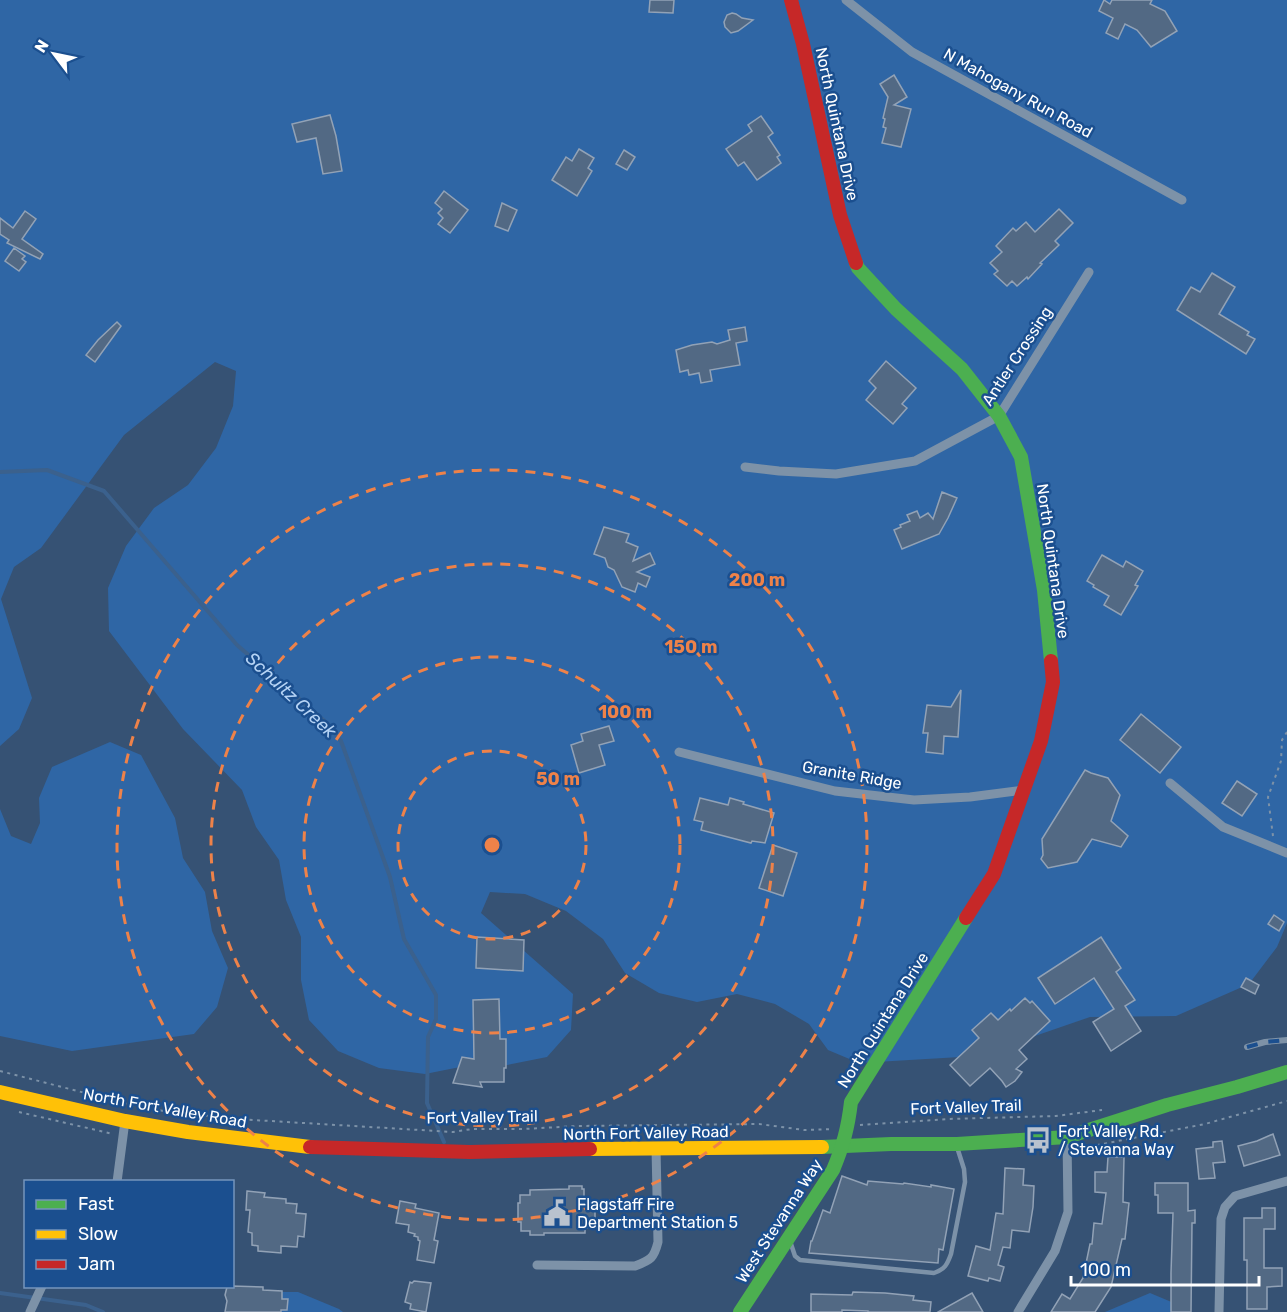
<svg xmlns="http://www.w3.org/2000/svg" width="1287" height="1312" viewBox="0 0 1287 1312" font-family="Rubik,sans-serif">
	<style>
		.green { fill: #2f66a5 }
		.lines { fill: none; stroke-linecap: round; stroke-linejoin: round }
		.stream { stroke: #3b618d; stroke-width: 4 }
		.building { fill: #526984; stroke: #92a2b6; stroke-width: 1.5 }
		.path { stroke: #7d92a8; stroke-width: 2; stroke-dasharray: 3 4.5; stroke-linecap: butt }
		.lane { stroke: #7d92a8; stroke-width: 4.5 }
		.street { stroke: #7d92a8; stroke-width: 9 }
		.fast { stroke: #4caf50; stroke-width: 14 }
		.slow { stroke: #ffc107; stroke-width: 14 }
		.jam { stroke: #c62828; stroke-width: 14 }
		.rail-casing { stroke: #7e92a7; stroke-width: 6 }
		.rail { stroke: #1b4f8f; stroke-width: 4; stroke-dasharray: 11; stroke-linecap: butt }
		.ring { fill: none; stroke: #ee8249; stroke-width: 3; stroke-dasharray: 10 8 }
		.labels { text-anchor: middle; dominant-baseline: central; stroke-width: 5; stroke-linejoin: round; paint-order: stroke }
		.street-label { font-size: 16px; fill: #fff; stroke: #1b4f8f }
		.poi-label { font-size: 16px; fill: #fff; stroke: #1b4f8f; text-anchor: start }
		.water-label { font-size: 18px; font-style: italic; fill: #b5d3f5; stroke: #1b4f8f }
		.centre { fill: #ee8249; stroke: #1b4f8f; stroke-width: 3 }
		.ring-label { font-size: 18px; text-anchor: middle; font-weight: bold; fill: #ee8249; stroke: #1b4f8f; stroke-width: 5; stroke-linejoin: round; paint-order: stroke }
	</style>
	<rect width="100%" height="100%" fill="#365274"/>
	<g class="green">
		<path d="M0,0H1287V923L1277,947L1249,984L1176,1016L1090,1017L977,1056L859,1063L828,1050L809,1024L775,1004L737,994L697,1002L659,993L625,973L603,939L566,911L525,894L490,892L481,913L573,994L571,1030L547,1057L507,1065L465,1066L425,1074L379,1068L338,1051L309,1020L301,980V937L286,900L279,860L256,827L242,790L183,729L109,631L108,588L126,546L154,508L188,485L216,448L233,406L236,371L215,362L124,435L41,548L14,567L1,599L32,698L19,729L0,746Z"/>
		<path d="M110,742L141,755L175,818L183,858L205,892L212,931L228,968L217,1007L194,1034L72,1051L0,1036V809L11,836L31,844L40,823L39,798L52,767Z"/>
		<path d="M255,1292H298L339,1309L343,1312H226Z"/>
		<path d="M1150,1293L1181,1306L1184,1312H1105Z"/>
	</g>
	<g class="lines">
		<g class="stream">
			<path d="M0,472L47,470L104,491L237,645L328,724L341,741L390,877L404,939L436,995V1019L428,1037L427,1103L444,1142"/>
			<path d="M0,1293L86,1305L103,1312"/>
		</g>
	</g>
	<g class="building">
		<path d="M650,0H674L673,13L649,12Z"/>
		<path d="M1104,0L1110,4L1112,0H1152L1150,4L1165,11L1177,31L1151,47L1137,30L1125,24L1118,39L1106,33L1113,18L1099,11Z"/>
		<path d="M732,13L736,14L742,18L753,20L738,31L731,33L725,27L724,22L727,15Z"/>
		<path d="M894,75L907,97L894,105L911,109L901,147L882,143L886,128L883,127L885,119L883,118L888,97L880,84Z"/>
		<path d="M330,115L336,136L342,171L323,174L316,138L297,142L292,124Z"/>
		<path d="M761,116L773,133L768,137L780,155L777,157L781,163L757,180L744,162L738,166L726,149L752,131L748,125Z"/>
		<path d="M579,149L594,158L588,168L592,171L577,196L552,180L566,157L572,161Z"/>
		<path d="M624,150L635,157L627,170L616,164Z"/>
		<path d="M444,191L468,210L450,233L438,224L443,218L438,213L442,209L435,203Z"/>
		<path d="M502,203L517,210L508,231L495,226Z"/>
		<path d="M1059,209L1073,223L1055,241L1059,245L1040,263L1042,264L1028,279L1027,277L1017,286L1012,281L1007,286L994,274L998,271L990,263L1002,252L996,246L1013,228L1016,231L1026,222L1035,232Z"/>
		<path d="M25,211L36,219L22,239L43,254L40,259L7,243L9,240L0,234V218L13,228Z"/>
		<path d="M14,248L25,256L22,259L26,262L19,271L5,261Z"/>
		<path d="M1212,273L1235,287L1219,314L1249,332L1247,335L1255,339L1246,354L1177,310L1191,287L1200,292Z"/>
		<path d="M117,322L121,326L95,362L86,355L98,340Z"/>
		<path d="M745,327L747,341L736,343L740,365L710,370L712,381L701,383L699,373L689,375L688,370L680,372L676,350L692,345L712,342L717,344L730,340L728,330Z"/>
		<path d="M886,361L916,388L902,404L907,408L893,424L866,400L876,388L869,381Z"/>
		<path d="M942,492L957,498L948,518L939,534L902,549L894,530L901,527L900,525L910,521L907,515L917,511L920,518L928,513L933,519Z"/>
		<path d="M604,527L629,534L626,542L638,547L633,561L650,553L655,564L637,572L650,577L646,587L638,583L635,592L622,587L614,570L608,567L605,558L594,554Z"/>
		<path d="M1102,555L1123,567L1126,561L1143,571L1135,585L1138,586L1121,615L1104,605L1109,596L1093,587L1094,585L1087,581Z"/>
		<path d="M961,690L958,737L944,736L943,754L926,752L928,733H923L927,705L951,707Z"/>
		<path d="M1141,714L1181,747L1160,773L1120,740Z"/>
		<path d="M609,726L614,741L599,745L605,765L579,773L571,745L583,741L581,734Z"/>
		<path d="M1085,770L1091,773L1108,778L1120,795L1111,821L1128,836L1121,847L1092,839L1077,862L1048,868L1041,859L1043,855L1042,839Z"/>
		<path d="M1237,781L1257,794L1242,816L1222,803Z"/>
		<path d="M700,798L728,805L730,798L744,802L743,804L774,813L765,843L752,841L751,843L701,830L703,822L694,820Z"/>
		<path d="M773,845L797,853L783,896L759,888Z"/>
		<path d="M1274,915L1284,922L1279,931L1268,924Z"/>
		<path d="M477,937L524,940L523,971L476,968Z"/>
		<path d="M1101,937L1121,968L1116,972L1135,1000L1125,1006L1141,1031L1111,1051L1093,1022L1114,1009L1094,978L1055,1004L1038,978Z"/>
		<path d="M1246,978L1259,985L1255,994L1241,987Z"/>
		<path d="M1025,998L1030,1003L1032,1001L1050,1021L1019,1050L1027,1059L1016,1069L1022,1072L1015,1081L1006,1087L1002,1081L990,1068L970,1086L950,1065L979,1038L972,1030L991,1013L998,1020L1010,1009L1011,1011Z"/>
		<path d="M499,999L500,1039H506V1068H504V1082H480L482,1087L453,1083L462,1057L474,1059L473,1000Z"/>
		<path d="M1273,1134L1280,1155L1244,1166L1238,1146L1257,1141Z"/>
		<path d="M1222,1141L1225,1162L1213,1163L1215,1178L1199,1179L1196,1149L1213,1147V1142Z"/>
		<path d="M1108,1157H1124L1123,1202L1129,1203L1125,1239H1122L1111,1287L1095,1312H1051L1062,1294L1070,1299L1083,1278L1090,1244H1092L1094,1223L1102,1224L1106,1193L1095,1192V1172H1107Z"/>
		<path d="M1005,1168L1024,1169L1023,1185L1034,1186L1033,1207L1029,1232L1012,1230L1010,1248L1003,1247L998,1265L1004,1267L1000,1281L989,1278L988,1281L968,1276L976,1246L990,1250L996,1213L1003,1214Z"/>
		<path d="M842,1176L867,1185L868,1181L903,1184L904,1183L931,1187V1185L954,1189L943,1250L939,1249L938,1263L809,1253L811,1241H812L823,1210L830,1213Z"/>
		<path d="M1155,1183H1188V1211L1195,1210V1223H1192L1191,1312H1171V1273L1173,1213H1158V1195H1155Z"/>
		<path d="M569,1186H582V1189H584V1202H595V1228H585V1233H544V1235H530V1231H521V1222H518V1203H520V1195H530V1190L569,1189Z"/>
		<path d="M247,1191L265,1193L264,1197L286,1199V1203L297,1204L296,1213L306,1214L304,1237L298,1236L297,1247L281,1246V1253L258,1251V1246L252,1245V1233L248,1232L250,1210H246Z"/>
		<path d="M400,1201L416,1204L415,1208L439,1213L434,1240L438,1241L434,1263L417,1260L420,1241L418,1240V1237L414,1236L415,1234L408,1232L409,1225L396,1223Z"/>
		<path d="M1262,1208H1275V1229H1264V1268H1282V1286L1267,1287V1309H1247V1260H1244V1218H1262Z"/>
		<path d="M414,1281L431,1283L426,1312L410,1309L411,1304L405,1302L410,1282L412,1283Z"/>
		<path d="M232,1286L263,1287V1290L282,1291V1299H288L287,1310H281V1312H225L227,1301L225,1295L227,1287Z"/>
		<path d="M853,1292L885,1293L914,1296L913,1300L931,1302L930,1312H868V1311L842,1310V1312H811V1294L852,1295Z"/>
		<path d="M972,1293L983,1312H938Z"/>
	</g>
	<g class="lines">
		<g class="path">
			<path d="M1273,836L1268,797L1281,761L1282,740L1287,732"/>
			<path d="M0,1071L147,1109L237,1119L453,1132L472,1129H523L577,1126L759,1124L804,1130L833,1129"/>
			<path d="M19,1112L113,1134"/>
			<path d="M860,1125L948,1119L1056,1116L1102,1110"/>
			<path d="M1082,1148L1205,1124L1287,1101"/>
		</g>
		<path class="lane" d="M790,1241L795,1256L800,1260L934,1273C945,1269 947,1265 951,1254L965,1182L964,1169L957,1147"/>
		<g class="street">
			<path d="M846,0L912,52L1182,200"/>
			<path d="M745,467L779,471L836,474L915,461L999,416L1089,272"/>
			<path d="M679,752L835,791L914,800L970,797L1024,790"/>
			<path d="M1170,783L1223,827L1287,853"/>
			<path d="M117,1182L125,1121"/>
			<path d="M537,1265L635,1266C651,1260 654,1258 658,1242L656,1148"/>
			<path d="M30,1312L42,1286"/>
			<path d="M1018,1312L1055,1251L1068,1212L1067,1137"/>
			<path d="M1219,1312L1221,1219L1225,1207L1235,1196L1287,1181"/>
		</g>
		<g class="fast">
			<path d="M856,263L858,268L896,309L962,369L999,416L1021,457L1044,590L1051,661"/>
			<path d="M822,1147L891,1144H957L1067,1137L1167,1105L1237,1087L1287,1072"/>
			<path d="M740,1312L833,1170C843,1146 848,1128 851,1102L966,918"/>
		</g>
		<g class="slow">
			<path d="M0,1092L125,1121L188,1132L310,1147"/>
			<path d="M590,1149L822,1147"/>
		</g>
		<g class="jam">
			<path d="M791,0L803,44L840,215L856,263"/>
			<path d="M966,918L994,874L1041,741L1053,682L1051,661"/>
			<path d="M310,1147L470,1152L590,1149"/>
		</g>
		<defs>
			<path id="rail" d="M1247,1047L1265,1042L1287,1040"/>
		</defs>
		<use href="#rail" class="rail-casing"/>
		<use href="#rail" class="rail"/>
	</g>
	<g class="ring">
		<circle cx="492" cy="845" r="94"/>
		<circle cx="492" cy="845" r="188"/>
		<circle cx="492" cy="845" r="281"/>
		<circle cx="492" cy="845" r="375"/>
	</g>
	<defs>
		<symbol id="bus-bare" viewBox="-9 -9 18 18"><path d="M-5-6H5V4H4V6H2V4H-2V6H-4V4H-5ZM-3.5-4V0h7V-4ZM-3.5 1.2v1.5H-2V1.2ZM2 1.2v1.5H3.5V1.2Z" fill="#b9c2ce" stroke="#1b4f8f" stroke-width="2.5" paint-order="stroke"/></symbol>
		<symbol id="civic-bare" viewBox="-9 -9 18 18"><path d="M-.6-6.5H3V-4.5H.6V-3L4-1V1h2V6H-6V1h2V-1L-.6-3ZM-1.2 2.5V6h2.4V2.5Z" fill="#b9c2ce" stroke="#1b4f8f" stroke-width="2.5" paint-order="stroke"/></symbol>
	</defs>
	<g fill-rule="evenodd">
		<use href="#bus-bare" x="1019" y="1121" width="38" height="38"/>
		<use href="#civic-bare" x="538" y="1194" width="38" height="38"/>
	</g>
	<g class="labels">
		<g class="street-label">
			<text transform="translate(1018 93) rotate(29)">N Mahogany Run Road</text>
			<text transform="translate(837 124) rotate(78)">North Quintana Drive</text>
			<text transform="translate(1017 356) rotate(-57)">Antler Crossing</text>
			<text transform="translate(1053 561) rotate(82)">North Quintana Drive</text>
			<text transform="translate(852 775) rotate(10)">Granite Ridge</text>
			<text transform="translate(883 1020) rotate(-58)">North Quintana Drive</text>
			<text transform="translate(966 1107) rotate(-2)">Fort Valley Trail</text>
			<text transform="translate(165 1108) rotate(10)">North Fort Valley Road</text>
			<text transform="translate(482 1117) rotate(-1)">Fort Valley Trail</text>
			<text transform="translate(646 1133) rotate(-1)">North Fort Valley Road</text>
			<text transform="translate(779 1221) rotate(-57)">West Stevanna Way</text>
		</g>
		<g class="poi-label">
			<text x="1058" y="1131">Fort Valley Rd.<tspan x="1058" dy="18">/ Stevanna Way</tspan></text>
			<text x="577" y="1204">Flagstaff Fire<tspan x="577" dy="18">Department Station 5</tspan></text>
		</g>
		<g class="water-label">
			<text transform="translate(291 695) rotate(43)">Schultz Creek</text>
		</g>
	</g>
	<circle cx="492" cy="845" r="9" class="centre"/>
	<g class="ring-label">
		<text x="757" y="586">200 m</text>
		<text x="691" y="653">150 m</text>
		<text x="625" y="718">100 m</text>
		<text x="558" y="785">50 m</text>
	</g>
	<rect x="24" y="1180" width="210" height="108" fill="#1b4f8f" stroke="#7695bc" stroke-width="1.5"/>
	<rect x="36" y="1200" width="30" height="9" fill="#4caf50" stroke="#7695bc" stroke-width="1.5"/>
	<text x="78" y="1210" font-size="18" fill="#ffffff">Fast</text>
	<rect x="36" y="1230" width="30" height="9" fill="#ffc107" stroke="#7695bc" stroke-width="1.5"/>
	<text x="78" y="1240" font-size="18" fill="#ffffff">Slow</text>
	<rect x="36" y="1260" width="30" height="9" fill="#c62828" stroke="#7695bc" stroke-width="1.5"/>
	<text x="78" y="1270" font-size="18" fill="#ffffff">Jam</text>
	<g transform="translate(54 54) rotate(302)" stroke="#1b4f8f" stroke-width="4.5" paint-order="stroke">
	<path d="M0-4.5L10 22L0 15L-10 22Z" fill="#ffffff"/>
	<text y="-9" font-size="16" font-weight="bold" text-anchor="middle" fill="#ffffff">N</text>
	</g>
	<path d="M1071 1276v9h188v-9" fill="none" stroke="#ffffff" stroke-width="3"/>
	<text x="1080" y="1276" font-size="18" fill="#ffffff" stroke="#1b4f8f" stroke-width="4.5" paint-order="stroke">100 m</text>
</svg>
